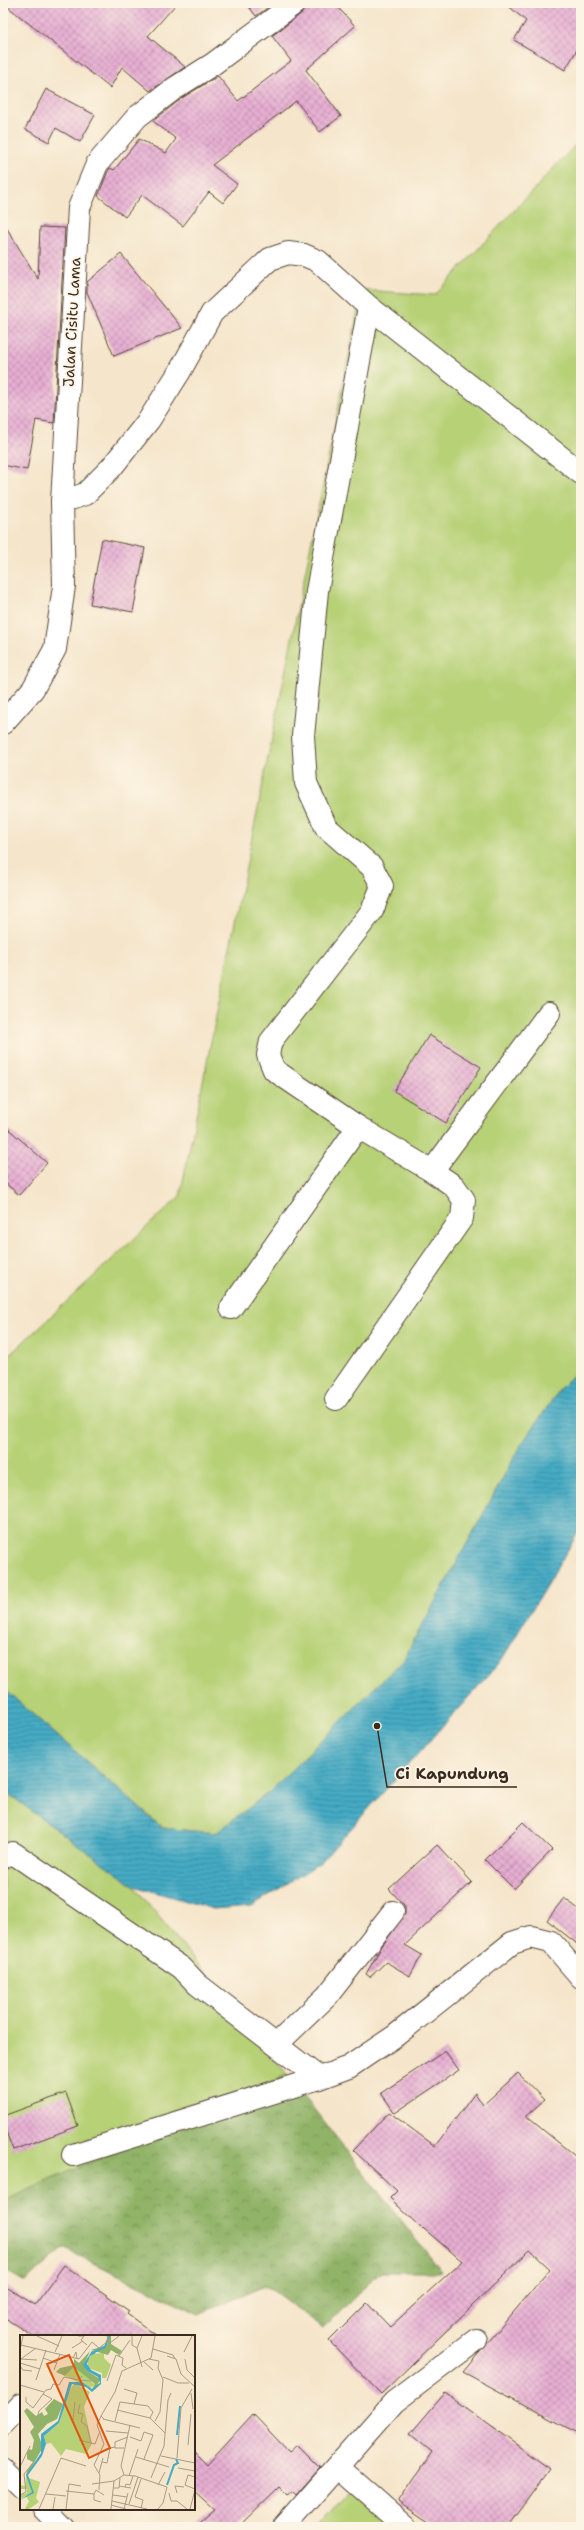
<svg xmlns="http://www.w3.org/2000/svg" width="584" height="2530" viewBox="0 0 584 2530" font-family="'Shantell Sans',sans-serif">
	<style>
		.grass { fill: #b7d177; stroke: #797e4a }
		.forest { fill: url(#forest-crowns); stroke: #666e43 }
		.water { fill: url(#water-rules); stroke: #406a71 }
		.building { fill: url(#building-cross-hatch) }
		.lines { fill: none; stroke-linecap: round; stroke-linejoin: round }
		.minor-casing { stroke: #574638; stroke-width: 24 }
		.minor { stroke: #fff; stroke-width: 22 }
		.labels { text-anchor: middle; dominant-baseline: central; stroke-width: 3.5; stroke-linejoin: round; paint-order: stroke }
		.street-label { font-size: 15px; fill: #3b2a1e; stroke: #fcf5e5 }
		.inset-river { fill: none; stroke: #44abc4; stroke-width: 2 }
		.inset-road { fill: none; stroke: #ab9a85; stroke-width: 1 }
		.view { fill: #df570d; fill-opacity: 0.15; stroke: #df570d; stroke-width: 2 }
		.inset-edge { fill: none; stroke: #3b2a1e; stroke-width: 2 }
		.leader { fill: none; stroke: #3b2a1e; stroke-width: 1.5 }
		.callout-dot { fill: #3b2a1e; stroke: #fcf5e5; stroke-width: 1.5 }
		.callout-label { font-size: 16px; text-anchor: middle; font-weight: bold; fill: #3b2a1e; stroke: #fcf5e5; stroke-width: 3.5; stroke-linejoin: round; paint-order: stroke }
	</style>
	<defs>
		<pattern id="forest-crowns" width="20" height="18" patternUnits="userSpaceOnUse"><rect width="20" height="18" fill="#91b368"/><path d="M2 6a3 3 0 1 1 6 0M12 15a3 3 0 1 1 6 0" fill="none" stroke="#789255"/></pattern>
		<pattern id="water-rules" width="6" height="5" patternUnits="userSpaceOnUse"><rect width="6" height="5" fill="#44abc4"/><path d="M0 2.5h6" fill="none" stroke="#3a8b9f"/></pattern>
		<pattern id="building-cross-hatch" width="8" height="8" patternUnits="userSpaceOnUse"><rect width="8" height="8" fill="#e7afd3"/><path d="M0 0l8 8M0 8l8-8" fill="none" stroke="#bc8fab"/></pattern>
	</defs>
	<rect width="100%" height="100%" fill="#fcf5e5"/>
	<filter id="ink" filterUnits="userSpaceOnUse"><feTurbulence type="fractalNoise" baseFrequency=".025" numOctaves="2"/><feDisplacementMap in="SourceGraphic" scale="8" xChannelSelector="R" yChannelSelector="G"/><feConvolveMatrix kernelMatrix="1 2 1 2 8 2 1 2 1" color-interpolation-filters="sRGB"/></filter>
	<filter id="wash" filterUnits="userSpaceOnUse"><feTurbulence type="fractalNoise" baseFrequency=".012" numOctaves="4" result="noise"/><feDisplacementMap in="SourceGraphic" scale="16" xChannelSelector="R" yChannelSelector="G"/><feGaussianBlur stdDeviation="0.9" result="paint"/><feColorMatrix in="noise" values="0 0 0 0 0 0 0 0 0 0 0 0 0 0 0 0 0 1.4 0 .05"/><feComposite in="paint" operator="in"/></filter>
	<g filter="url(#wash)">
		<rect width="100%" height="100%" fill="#f5e5ca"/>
		<g class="grass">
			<path d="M581,139V1368L562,1386L521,1445L403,1660L268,1793L216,1833L163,1828L3,1688V1361L180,1196L362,290L435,295Z"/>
			<path d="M3,1790L134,1886L287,2075L3,2201Z"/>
			<path d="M351,2489L395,2527H318Z"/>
		</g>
		<path class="forest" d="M287,2075L442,2272H380L324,2328L265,2285L199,2314L63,2248L25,2282L3,2269V2201Z"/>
		<path class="water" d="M581,1368V1528L501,1661L321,1862L252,1906L213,1909L134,1886L3,1790V1688L162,1828L216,1833L268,1793L403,1660L521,1445L562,1386Z"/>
		<g id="blocks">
			<g class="building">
				<path d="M3,3H177L148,36L185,67L150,91L122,67L110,88Z"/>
				<path d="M246,3H274L256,16Z"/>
				<path d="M307,3H334L355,26L306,70L341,116L320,132L296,101L212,165L237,184L223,203L209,192L183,226L142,195L125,217L98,196L108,171L110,168L114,170L139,139L166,153L176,139L153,121L182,98L218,76L238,101L291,61L272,36L302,13Z"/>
				<path d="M505,3H581V43L565,70L514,40L526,21Z"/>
				<path d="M46,89L95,115L80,142L56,128L49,142L25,129Z"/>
				<path d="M3,222L38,279L40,227L65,228L54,423L36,420L27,470L3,465Z"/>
				<path d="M121,254L182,328L114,356L87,292V282Z"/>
				<path d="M102,539L145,548L133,612L90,604Z"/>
				<path d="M429,1035L481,1067L446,1123L394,1091Z"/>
				<path d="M3,1124L47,1163L19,1195L3,1181Z"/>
				<path d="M523,1822L552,1850L514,1889L485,1860Z"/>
				<path d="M437,1845L472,1882L405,1945L422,1955L410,1976L386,1962L370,1977L366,1974L382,1946L405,1914V1906L389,1889Z"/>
				<path d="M564,1898L581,1911V1947L547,1920Z"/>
				<path d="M445,2051L459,2070L395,2113L381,2093Z"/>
				<path d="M518,2073L544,2100L526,2116L581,2161V2435L463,2372L550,2269L530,2250L381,2394L329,2341L367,2303L390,2327L462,2261L423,2228L422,2229L390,2198L397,2191L353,2150L389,2112L435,2146L475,2093L483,2105Z"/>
				<path d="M66,2093L78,2126L13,2150L3,2124V2116Z"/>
				<path d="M64,2265L129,2311L127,2314L157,2336H33L3,2317V2285L35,2305Z"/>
				<path d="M445,2393L550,2469L507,2527H435L398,2502L432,2452L410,2434Z"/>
				<path d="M253,2414L289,2452L297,2445L320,2468L296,2495L292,2491L287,2495L279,2487L238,2527H195L215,2510L194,2491V2451L207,2464Z"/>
			</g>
		</g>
	</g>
	<g filter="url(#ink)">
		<use href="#blocks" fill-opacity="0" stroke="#574638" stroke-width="1"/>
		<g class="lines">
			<defs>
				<g id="minor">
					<path d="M62,502L85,494L111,468L149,420L180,371L212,313L270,259L288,253L304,255L318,261L369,307L581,473"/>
					<path d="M3,723L33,689L55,649L64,586L62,502L79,208L97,164L137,117L175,88L213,64L295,3"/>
					<path d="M358,1127L432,1171"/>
					<path d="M231,1308L358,1127L274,1070L268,1055L271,1041L372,911L382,886L372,867L326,827L306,783L303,736L317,591L369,307"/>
					<path d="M336,1399L462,1218L464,1200L454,1186L432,1171L549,1013"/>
					<path d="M3,1857L13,1853L182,1968L197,1984L319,2078L349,2067L395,2036L512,1943L531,1937L551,1942L581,1977"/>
					<path d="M277,2044L327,1996L393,1912"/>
					<path d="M73,2155L319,2078"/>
					<path d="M3,2424L21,2405"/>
					<path d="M338,2468L405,2527"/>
					<path d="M3,2469L21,2487"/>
					<path d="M44,2509L62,2527"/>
					<path d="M284,2527L394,2402L476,2340"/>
				</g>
			</defs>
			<use href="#minor" class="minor-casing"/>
			<use href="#minor" class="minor"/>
		</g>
	</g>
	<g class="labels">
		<g class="street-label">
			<text transform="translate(72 322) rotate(-87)">Jalan Cisitu Lama</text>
		</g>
	</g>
	<g transform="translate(20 2335)">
		<rect width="175" height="175" fill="#f5e5ca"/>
		<path d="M84,18V23L91,30L86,43H82V38L68,33V25L72,19ZM54,32L63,38L75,50L70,53L45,41ZM54,48L70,57L64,72L72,109L66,119L46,114L41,121L31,108L26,109L24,101L39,88L48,59Z" fill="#b7d177"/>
		<path d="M85,1H91V9L102,16L99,20L91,15L88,20L71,15L87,10L89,2ZM70,16L64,30L67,36L80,44L77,52L72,54L75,49L54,32L45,41L36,37L40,33L54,30V24L59,28ZM34,64L43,69L37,84L27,89L18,99L23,112L6,142L7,135L13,127L7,124V118L9,114L12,115L14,105L10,97L14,92L4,76L7,73L16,81L22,77L24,81L28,79L25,74Z" fill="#91b368"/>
		<path d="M6,142L20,147L16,163L19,167L9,174H5L9,166L6,161L0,164V160L7,158V154H0V150L5,151Z" fill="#b7d177"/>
		<path d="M72,16L76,18L70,21L67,29L71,35L81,40V49L72,57L66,52L52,49L39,88L24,101L26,109L22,121L8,140L14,158L0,165L12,157L6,140L21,118V99L38,86L49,47H62L72,54L80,48L78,42L67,36L63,30Z" fill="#44abc4"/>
		<path class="inset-river" d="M72,18L85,12L89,1M157,100L160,71M147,150L154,130L158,128L156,124"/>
		<path class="inset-road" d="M17,1L39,11M58,1H64L61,5L67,10M112,1V10L117,13M87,7L90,8L99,1M1,10L59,24L72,7L79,13L87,7L88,1M52,13L63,6M117,13L122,32M117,13L122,1M133,14L153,20L155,24M0,15L3,1M35,17L42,1M164,17L172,1M99,21L110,5M147,21L156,24L161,39L175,52M23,23L37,28M53,23L56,17L57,24M1,24L16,13M1,24L17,25M129,24L139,26L138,33L143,45L140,77L135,86M165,24L167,35L175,43M124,27L133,35M0,28L20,34M0,31L3,35L12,36M34,35L40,19M143,42L158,48H169M16,45L26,15M59,45L71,46M87,46L96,20L103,23L102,30L106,33M0,50L24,57M104,54L117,58L114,69M171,58L173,74M6,62V67L13,73L26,55L31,54L33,49L39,50L44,42L59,45L62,41M60,69L58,78L63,79L61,87L67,91L71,108M97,75L130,83L145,98M83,84L120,93M84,84L81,81L95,57L102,36L131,23L135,1M53,85L55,67M95,86L100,67L128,71L133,77L130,83M15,90L19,76L32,64L23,59M86,96L108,98M110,102L121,106L124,97L133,100L124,124M59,105L75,109L80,96M168,110L171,79M104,113H95V107L108,102M141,121L175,128M116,122L149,132M157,123L161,73L172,54M82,127L87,128L90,113L95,112M0,132L10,111M158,133L175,136M79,138L83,123M104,140L101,131L110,90M109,141L118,114M175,142L168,140L165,150L175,154M131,143L144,111L148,65L151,58M121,144L115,162L123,165L121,173M72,149L94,146L104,140L115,141L147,152L143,168L138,174M138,150L145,137M99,151L111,153M105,152L106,149L110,150L113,141M93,153H99L100,143M79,155L80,140L74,130L84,109L77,90L81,81M46,156L74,159M149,158L151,166H157L167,174M157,158L155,151L164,152M26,159L46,161M74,159L76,155L84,160M74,159V165L81,167M0,160L6,157L4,139L14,127M93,160L107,162M92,166L127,174M109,169L118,142M91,170L106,174M19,174L41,123L66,131M33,174L35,162M46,174L49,149L61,151M91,174L94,146M104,174L108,158M170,174L175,155"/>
		<path class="view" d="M49,20L90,113L69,123L27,29Z"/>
		<rect width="175" height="175" class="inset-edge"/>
	</g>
	<path class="leader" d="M377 1726L387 1787H517"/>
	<circle class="callout-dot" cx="377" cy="1726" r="4"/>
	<g class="callout-label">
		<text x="452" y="1779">Ci Kapundung</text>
	</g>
	<rect width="584" height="2530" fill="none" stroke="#fcf5e5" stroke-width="16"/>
</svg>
